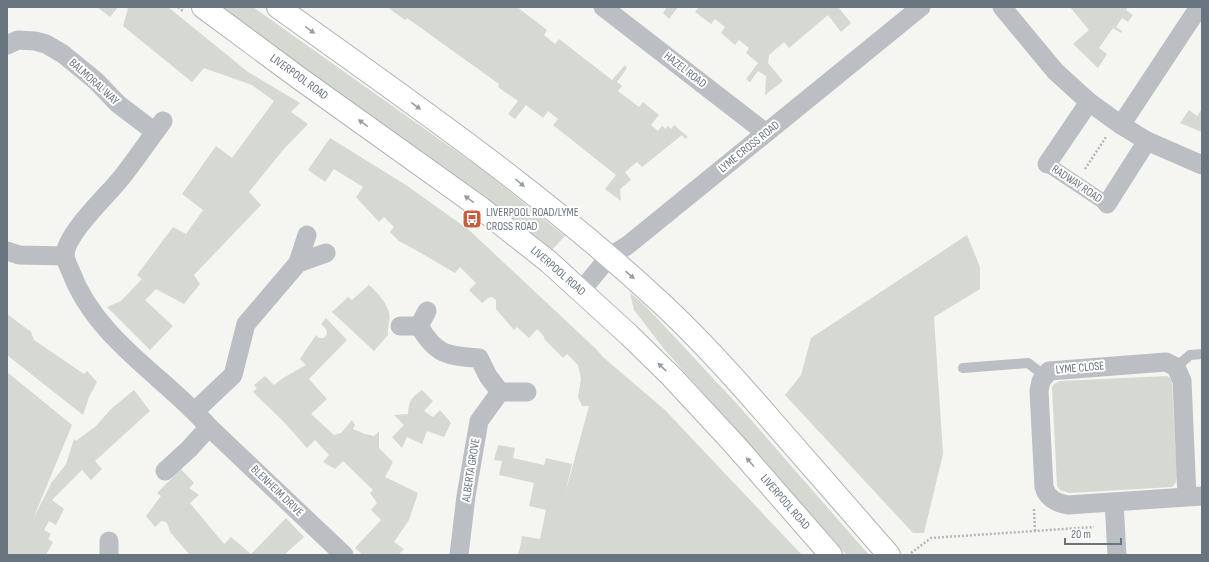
<svg xmlns="http://www.w3.org/2000/svg" width="1209" height="562" viewBox="0 0 1209 562" font-family="'Sofia Sans Condensed',sans-serif">
	<style>
		.green { fill: #d5d9d2 }
		.lines { fill: none; stroke-linecap: round; stroke-linejoin: round }
		.trunk-casing { stroke: #afb2b5; stroke-width: 24 }
		.path { stroke: #b5b8ba; stroke-width: 2.5; stroke-dasharray: 2 2; stroke-linecap: butt }
		.service { stroke: #bbbec2; stroke-width: 10 }
		.pedestrian { stroke: #bbbec2; stroke-width: 15 }
		.minor { stroke: #bbbec2; stroke-width: 19 }
		.trunk { stroke: #fff; stroke-width: 22 }
		.oneway { fill: #959ea5 }
		.labels { text-anchor: middle; dominant-baseline: central; stroke-width: 4; stroke-linejoin: round; paint-order: stroke }
		.street-label { font-size: 12px; fill: #68757f; stroke: #fff }
		.poi-label { font-size: 12px; fill: #68757f; stroke: #fff; text-anchor: start }
	</style>
	<rect width="100%" height="100%" fill="#f5f5f2"/>
	<g class="green">
		<path d="M97,7H118L110,17Z"/>
		<path d="M126,7H168L248,72L300,103L291,112L308,124L283,150L249,192L261,205L194,275L200,284L184,304L156,289L145,300L173,326L150,350L107,307L121,301L142,279L137,275L173,227L186,234L203,210L182,194L216,146L232,158L274,101L252,85L204,68L192,82L123,26L128,9Z"/>
		<path d="M222,7H253L484,171L565,236L551,251L251,30Z"/>
		<path d="M387,7H517L547,30L544,35L555,44L559,39L612,80L625,65L627,68L617,82L622,86L618,91L639,107L643,102L659,115L651,125L658,131L662,126L666,129L668,126L671,129L674,125L688,137L685,139L682,135L642,167L637,162L625,172L631,180L620,189L621,201L605,189L616,175L553,125L558,119L548,111L543,118L526,105L515,119L508,114L518,101L498,87L499,84L407,18L405,20Z"/>
		<path d="M667,7H678L669,19L663,13Z"/>
		<path d="M699,7H838L851,23L841,32L828,15L789,48L784,42L769,55L768,63L783,81L765,95L766,76L758,71L750,82L746,79L758,63L746,53L749,48L739,40L735,45L721,33L725,27L715,19L711,24L695,12Z"/>
		<path d="M1070,7H1128L1126,10L1133,15L1128,22L1122,18L1116,27L1122,31L1121,33L1113,28L1099,48L1107,54L1098,68L1073,44L1089,30Z"/>
		<path d="M1202,109V132L1180,123L1189,110L1197,116Z"/>
		<path d="M330,138L406,185L469,230L595,348L603,357L665,410L802,555H518L521,543L522,536L540,539L546,510L529,506L534,483L499,475L502,461L494,460L498,445L515,448L513,458L544,465L546,458L572,464L565,494L589,406H582L578,397L581,379L578,365L567,354L563,358L545,340L543,335L537,329L529,338L517,327L514,330L496,309V300L492,297L488,298L482,303L469,290L476,283L460,267L455,273L421,253L399,241L390,232L394,227L384,217L379,222L356,197L363,187L334,169L325,182L308,170Z"/>
		<path d="M967,235L980,267V289L934,317L943,454L924,533H913L785,395L801,375L811,338Z"/>
		<path d="M369,285C377,292 387,303 389,313C391,318 387,329 388,335L374,351L332,312L348,297L352,300Z"/>
		<path d="M630,293L641,302L655,316L738,405L869,555H847L664,349L634,310Z"/>
		<path d="M7,314L31,332L34,340L84,374L87,371L97,382L89,397L83,415L7,355Z"/>
		<path d="M326,318L347,340L309,379L327,399L311,414L334,435L341,433L352,420L355,425L353,429L365,434L374,436L379,431V448L393,462L385,477L418,493L409,520L394,542L404,549L398,555H363L355,548L381,520L371,510L377,503L370,493L373,490L343,461L335,469L323,462L329,455L315,440L307,448L283,421L253,392L257,388L254,385L265,376L274,385L283,378L306,365L300,359L316,335L319,338H324L327,334L326,329L321,324Z"/>
		<path d="M7,372L72,425L33,519L52,482L66,464L74,439L76,441L96,426L111,409L134,390L150,411L95,461L102,469L91,480L82,470L52,500L64,509L56,525L49,521L44,530L51,534L48,539L53,542L46,555H7Z"/>
		<path d="M1167,376L1171,379L1172,384L1177,477L1176,482L1172,487L1069,493L1060,490L1057,486L1052,387L1054,384L1060,381Z"/>
		<path d="M422,390L433,401L424,411L433,417L440,410L451,423L444,437L427,431L422,444L407,437L402,448L392,437L404,425L394,415L408,414C409,400 411,398 422,390Z"/>
		<path d="M181,469L194,483L189,488L199,495L190,503L224,544L231,537L251,554L286,518L304,537L284,555H190L170,532L168,525L166,522L161,521L155,527L146,516L161,496L157,493Z"/>
	</g>
	<g class="lines">
		<defs>
			<g id="trunk">
				<path d="M203,7L299,78L478,206L549,262L629,335L672,377L735,445L831,555"/>
				<path d="M278,7C409,101 543,193 661,303C699,338 733,376 766,414C807,461 848,508 889,555"/>
			</g>
		</defs>
		<use href="#trunk" class="trunk-casing"/>
		<g class="path">
			<path d="M178,7L184,12"/>
			<path d="M1085,169L1106,137"/>
			<path d="M1034,509L1035,531"/>
			<path d="M911,553L931,538L1094,527"/>
		</g>
		<g class="service">
			<path d="M1176,367L1190,355L1202,354"/>
			<path d="M963,368L1028,363L1045,376"/>
		</g>
		<path class="pedestrian" d="M1047,164L1107,204"/>
		<g class="minor">
			<path d="M603,7L766,133"/>
			<path d="M1002,7L1055,71L1089,102L1121,125L1147,141L1202,165"/>
			<path d="M7,45L18,40L35,41L46,44L63,54L96,81L118,104L155,132"/>
			<path d="M163,121C149,140 136,159 122,177C108,195 66,233 65,255C65,260 69,267 71,272C96,339 164,376 209,427L344,555"/>
			<path d="M1121,125L1199,7"/>
			<path d="M1047,164L1089,102"/>
			<path d="M1107,204L1147,141"/>
			<path d="M7,251L19,255L65,256"/>
			<path d="M298,263L307,235"/>
			<path d="M581,291L609,257L628,245L921,7"/>
			<path d="M400,326H419L427,311"/>
			<path d="M419,326C436,355 447,356 479,358L488,376L500,392"/>
			<path d="M195,411L233,375L246,324L298,263L326,253"/>
			<path d="M165,471L189,449L209,427"/>
			<path d="M1187,497L1182,381L1176,367L1166,362L1049,371L1041,381L1039,391L1044,487C1047,499 1057,503 1068,505L1202,496"/>
			<path d="M1114,502L1117,555"/>
			<path d="M109,555V541"/>
			<path d="M459,555L466,496L479,421L500,392H527"/>
		</g>
		<use href="#trunk" class="trunk"/>
	</g>
	<defs><path id="oneway-solid" d="M-6-.8H1V-3.2L6.5 0L1 3.2V.8H-6Z"/></defs>
	<g class="oneway">
		<use href="#oneway-solid" transform="translate(310 30) rotate(36)"/>
		<use href="#oneway-solid" transform="translate(416 106) rotate(36)"/>
		<use href="#oneway-solid" transform="translate(363 123) rotate(-144)"/>
		<use href="#oneway-solid" transform="translate(520 183) rotate(39)"/>
		<use href="#oneway-solid" transform="translate(469 199) rotate(-144)"/>
		<use href="#oneway-solid" transform="translate(630 275) rotate(41)"/>
		<use href="#oneway-solid" transform="translate(662 367) rotate(-136)"/>
		<use href="#oneway-solid" transform="translate(750 462) rotate(-131)"/>
	</g>
	<defs>
		<symbol id="bus-square" viewBox="-11 -11 22 22"><rect x="-9" y="-9" width="18" height="18" rx="4" fill="#cb5d3c" stroke="#fff"/><path d="M-5-6H5V4H4V6H2V4H-2V6H-4V4H-5ZM-3.5-4V0h7V-4ZM-3.5 1.2v1.5H-2V1.2ZM2 1.2v1.5H3.5V1.2Z" fill="#fff"/></symbol>
	</defs>
	<g fill-rule="evenodd">
		<use href="#bus-square" x="461" y="208" width="22" height="22"/>
	</g>
	<g class="labels">
		<g class="street-label">
			<text transform="translate(685 70) rotate(38)">HAZEL ROAD</text>
			<text transform="translate(299 77) rotate(36)">LIVERPOOL ROAD</text>
			<text transform="translate(94 82) rotate(42)">BALMORAL WAY</text>
			<text transform="translate(749 147) rotate(-39)">LYME CROSS ROAD</text>
			<text transform="translate(1077 184) rotate(34)">RADWAY ROAD</text>
			<text transform="translate(558 271) rotate(41)">LIVERPOOL ROAD</text>
			<text transform="translate(1080 368) rotate(-5)">LYME CLOSE</text>
			<text transform="translate(471 470) rotate(-81)">ALBERTA GROVE</text>
			<text transform="translate(277 491) rotate(44)">BLENHEIM DRIVE</text>
			<text transform="translate(785 502) rotate(49)">LIVERPOOL ROAD</text>
		</g>
		<g class="poi-label">
			<text x="486" y="212">LIVERPOOL ROAD/LYME<tspan x="486" dy="14">CROSS ROAD</tspan></text>
		</g>
	</g>
	<rect width="1209" height="562" fill="none" stroke="#68757f" stroke-width="16"/>
	<path d="M1065 538v6h56v-6" fill="none" stroke="#68757f" stroke-width="2"/>
	<text x="1071" y="538" font-size="12" fill="#68757f" stroke="#ffffff" stroke-width="3" paint-order="stroke">20 m</text>
</svg>
